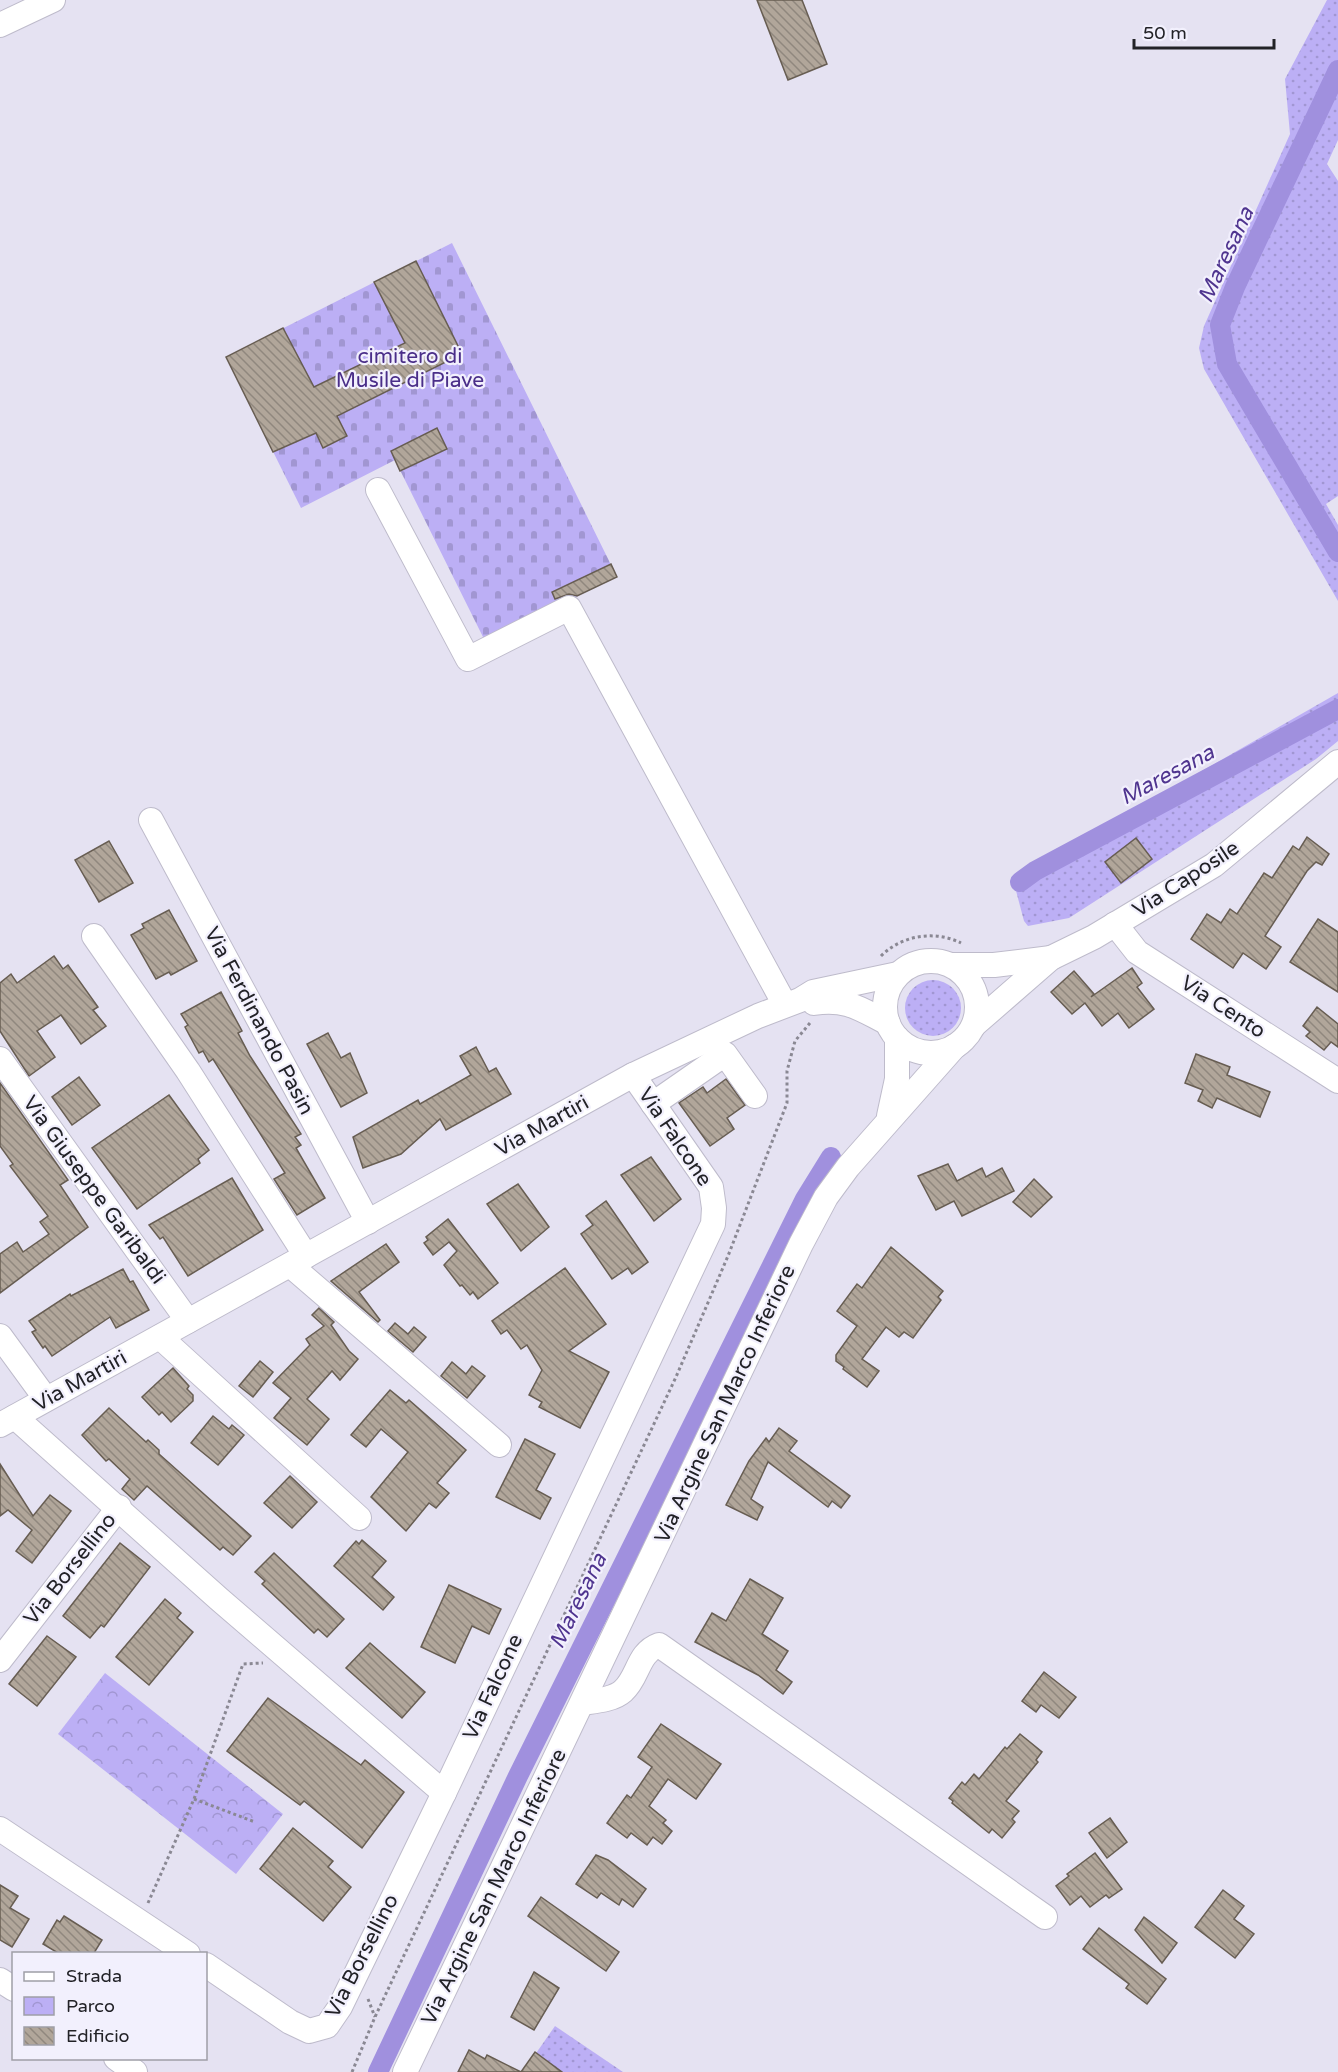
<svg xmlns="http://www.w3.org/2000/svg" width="1338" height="2072" viewBox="0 0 1338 2072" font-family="'Varela Round',sans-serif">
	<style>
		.grass { fill: url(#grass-dots) }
		.cemetery { fill: url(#cemetery-stones) }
		.park { fill: url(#park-crowns) }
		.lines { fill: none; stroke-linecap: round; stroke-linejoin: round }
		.canal { stroke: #a090de; stroke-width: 20 }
		.building { fill: url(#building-back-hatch); stroke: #675d52; stroke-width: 1.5 }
		.minor-casing { stroke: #bebbcb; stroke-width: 26 }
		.path { stroke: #8a8893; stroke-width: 3; stroke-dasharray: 3 3; stroke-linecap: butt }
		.minor { stroke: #fff; stroke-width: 24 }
		.labels { text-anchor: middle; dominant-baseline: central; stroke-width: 4.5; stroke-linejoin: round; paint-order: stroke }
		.park-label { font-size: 21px; fill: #4a2e89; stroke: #f2f0fd }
		.street-label { font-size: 21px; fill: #222227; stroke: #f2f0fd }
		.water-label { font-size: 22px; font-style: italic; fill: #4f348f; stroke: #f2f0fd }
	</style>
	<defs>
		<pattern id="grass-dots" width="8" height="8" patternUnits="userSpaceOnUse" patternTransform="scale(1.5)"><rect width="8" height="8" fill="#bcaff5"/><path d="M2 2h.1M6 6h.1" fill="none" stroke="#a196d2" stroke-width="1.8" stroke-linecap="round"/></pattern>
		<pattern id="cemetery-stones" width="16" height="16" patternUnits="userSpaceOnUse" patternTransform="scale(1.5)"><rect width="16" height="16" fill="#bcaff5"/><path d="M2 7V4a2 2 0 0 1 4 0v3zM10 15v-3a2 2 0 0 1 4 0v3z" fill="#a196d2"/></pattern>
		<pattern id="park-crowns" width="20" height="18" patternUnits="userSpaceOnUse" patternTransform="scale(1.5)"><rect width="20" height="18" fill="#bcaff5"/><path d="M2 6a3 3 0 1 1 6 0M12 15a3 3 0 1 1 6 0" fill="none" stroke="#a196d2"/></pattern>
		<pattern id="building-back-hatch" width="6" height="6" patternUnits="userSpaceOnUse" patternTransform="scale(1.5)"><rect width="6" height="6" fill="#b1a69a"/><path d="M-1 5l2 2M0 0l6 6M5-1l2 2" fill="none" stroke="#90877e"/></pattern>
	</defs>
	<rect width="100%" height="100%" fill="#e5e2f2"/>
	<g class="grass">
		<path d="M1327,0H1338V140L1327,164L1338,181V496L1326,504L1338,525V601L1204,369L1199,348L1204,326L1290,134L1285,79Z"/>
		<path d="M1338,693V741L1316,759L1069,918L1028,926L1024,921L1015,887L1019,876Z"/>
		<circle cx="933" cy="1008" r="28"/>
		<path d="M555,2026L623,2072H523Z"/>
	</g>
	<path class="cemetery" d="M452,243L617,577L485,641L395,460L301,508L226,357Z"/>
	<path class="park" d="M105,1673L283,1814L236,1874L58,1734Z"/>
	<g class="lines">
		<g class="canal">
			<path d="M1338,70L1235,287L1220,325L1227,364L1338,552"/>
			<path d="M1020,882L1035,871L1338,709"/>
			<path d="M378,2072L518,1776L805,1199L831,1157"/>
		</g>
	</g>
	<g class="building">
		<path d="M757,0H802L827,64L788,80Z"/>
		<path d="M416,261L462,354L337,416L347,436L323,448L316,433L273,452L226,357L283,328L314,387L405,343L374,282Z"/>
		<path d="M437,428L447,449L400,471L391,451Z"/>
		<path d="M611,564L617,577L577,596L569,594L555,599L552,592Z"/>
		<path d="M1307,837L1329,854L1322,865L1316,862L1307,871L1265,936L1281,947L1266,969L1243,953L1233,968L1191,939L1207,914L1221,923L1230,909L1237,914L1264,873L1272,878L1293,846L1299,850Z"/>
		<path d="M1136,838L1152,859L1121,883L1105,862Z"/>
		<path d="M109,841L133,883L99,902L75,860Z"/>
		<path d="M169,910L197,961L171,975L169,972L156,979L131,935L144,928L142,924Z"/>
		<path d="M1318,919L1338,932V992L1290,962Z"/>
		<path d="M54,956L63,969L68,965L98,1007L93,1010L106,1026L81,1044L61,1015L37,1031L55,1057L29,1076L0,1031V983L11,974L17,983Z"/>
		<path d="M1132,968L1142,983L1137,987L1154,1009L1129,1028L1118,1013L1102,1026L1085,1003L1072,1014L1051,992L1074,971L1094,994L1091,997Z"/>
		<path d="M221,992L242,1031L238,1033L250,1056L301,1134L295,1137L301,1145L296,1148L325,1198L297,1215L274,1179L285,1173L213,1059L209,1062L203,1051L199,1053L185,1027L188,1025L181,1014Z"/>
		<path d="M1317,1007L1338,1024V1047L1331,1042L1324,1050L1306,1036L1310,1032L1303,1026Z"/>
		<path d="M328,1033L341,1058L350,1053L367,1093L341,1107L307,1044Z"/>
		<path d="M476,1047L489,1072L496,1068L511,1094L446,1130L440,1119L401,1154L363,1168L353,1137L418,1100L420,1104L471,1075L460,1056Z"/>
		<path d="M1196,1054L1230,1067L1227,1075L1270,1092L1260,1117L1217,1098L1212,1108L1198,1101L1203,1090L1185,1083Z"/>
		<path d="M79,1077L100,1105L72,1125L52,1097Z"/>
		<path d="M726,1079L745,1105L727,1118L734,1129L710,1146L679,1103L703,1087L707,1093Z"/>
		<path d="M0,1083L68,1180L60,1185L88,1227L0,1293V1254L17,1242L23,1252L49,1234L40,1222L48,1216L10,1166L13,1164L0,1146Z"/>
		<path d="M169,1095L209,1150L198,1159L200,1163L137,1209L92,1148Z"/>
		<path d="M651,1157L681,1199L654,1221L621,1175Z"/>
		<path d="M948,1164L957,1181L982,1168L986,1177L1002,1168L1014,1191L962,1216L954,1201L936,1210L918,1176Z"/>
		<path d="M232,1178L263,1230L188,1276L163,1237L160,1239L149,1225Z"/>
		<path d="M1034,1179L1052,1197L1031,1217L1013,1202Z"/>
		<path d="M518,1184L549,1227L521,1251L487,1204Z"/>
		<path d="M606,1201L648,1262L632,1274L628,1268L612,1279L581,1234L593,1225L586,1216Z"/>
		<path d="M448,1219L498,1283L478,1299L473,1292L470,1295L462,1285L460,1286L444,1265L457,1251L449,1242L433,1255L424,1243L428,1240L426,1237Z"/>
		<path d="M386,1244L399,1262L359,1292L380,1320L378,1322L331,1281Z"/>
		<path d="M891,1247L943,1291L938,1297L941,1300L913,1338L904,1332L899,1337L886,1327L862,1359L879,1371L867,1387L843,1369L844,1367L836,1361V1355L857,1326L837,1311L857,1284L862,1288Z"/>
		<path d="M565,1268L606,1324L569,1351L609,1372L580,1428L539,1407L542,1402L529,1395L542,1370L527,1345L521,1349L507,1330L501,1334L492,1321Z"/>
		<path d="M123,1269L130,1282L133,1281L149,1310L116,1328L110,1317L52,1356L45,1346L43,1348L32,1332L36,1330L29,1321L70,1294L71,1296Z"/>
		<path d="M319,1308L334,1322L331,1325L349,1351L358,1359L340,1380L332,1371L307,1399L329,1419L307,1445L274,1418L291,1398L273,1383L310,1345L306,1339L324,1326L312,1315Z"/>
		<path d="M395,1323L408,1334L414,1327L426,1337L413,1352L388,1331Z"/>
		<path d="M260,1361L273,1372L253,1397L239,1386Z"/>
		<path d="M452,1362L466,1374L472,1366L485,1376L467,1398L441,1376Z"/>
		<path d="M173,1368L189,1386L187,1389L193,1395V1401L171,1422L162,1412L159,1415L142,1397Z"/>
		<path d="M390,1390L406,1403L409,1400L466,1450L437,1483L449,1493L436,1508L429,1503L406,1531L371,1497L408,1452L381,1429L366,1447L351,1435Z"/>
		<path d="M109,1408L146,1442L148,1440L159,1450V1454L251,1536L233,1555L223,1547L220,1550L147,1486L134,1500L122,1489L130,1479L109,1459L106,1461L82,1435Z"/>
		<path d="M213,1416L229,1429L232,1425L244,1435L218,1465L191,1443Z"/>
		<path d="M779,1428L797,1441L789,1451L850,1496L841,1508L832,1501L828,1507L768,1462L751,1499L763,1507L757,1520L726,1505L749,1461L766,1438L769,1442Z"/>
		<path d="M525,1439L555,1454L536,1490L551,1498L540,1519L496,1497Z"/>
		<path d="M0,1464L33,1516L50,1495L71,1511L32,1563L16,1551L32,1530L8,1510L0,1516Z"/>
		<path d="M290,1476L317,1502L292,1528L264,1503Z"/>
		<path d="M362,1540L386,1561L372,1577L394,1597L383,1610L334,1566L356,1541L359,1544Z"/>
		<path d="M120,1543L150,1567L104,1627L101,1625L90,1638L63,1616Z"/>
		<path d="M274,1553L344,1619L327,1637L318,1629L314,1633L262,1584L265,1581L255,1572Z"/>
		<path d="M750,1579L783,1598L762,1634L788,1651L776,1670L792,1682L783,1694L758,1675L695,1642L712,1613L726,1621Z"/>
		<path d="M449,1585L501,1609L489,1634L472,1626L455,1663L421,1647Z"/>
		<path d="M165,1599L181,1613L177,1618L193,1632L149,1685L116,1657Z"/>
		<path d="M47,1636L76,1657L37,1706L9,1684Z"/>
		<path d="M370,1643L425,1692L402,1718L346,1668Z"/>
		<path d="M1044,1672L1076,1697L1059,1718L1041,1705L1036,1712L1022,1701Z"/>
		<path d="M268,1698L361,1765L365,1760L404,1792L362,1848L304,1801L300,1805L227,1751Z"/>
		<path d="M661,1724L721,1764L696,1799L668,1779L649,1806L666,1820L663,1823L672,1831L662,1844L653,1837L647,1845L631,1833L627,1838L607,1823L627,1795L631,1798L652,1767L638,1757Z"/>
		<path d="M1020,1734L1042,1752L1036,1760L1038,1762L1006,1801L1019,1811L1012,1819L1015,1822L1002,1838L992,1829L989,1833L952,1803L953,1801L949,1798L962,1782L965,1785L974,1774L979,1779L1005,1747L1007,1749Z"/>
		<path d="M1110,1818L1127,1842L1107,1858L1089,1833Z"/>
		<path d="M293,1828L333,1861L328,1867L351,1887L323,1921L260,1869Z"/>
		<path d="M1095,1853L1122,1889L1109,1898L1106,1895L1090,1907L1081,1896L1070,1905L1056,1886L1069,1876L1067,1874Z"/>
		<path d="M596,1855L608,1860L646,1889L633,1907L622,1899L619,1905L601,1893L597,1898L576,1884Z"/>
		<path d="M0,1885L18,1896L10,1908L29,1919L12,1947L0,1940Z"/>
		<path d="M1223,1890L1244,1906L1234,1919L1254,1934L1235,1958L1195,1927Z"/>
		<path d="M541,1897L619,1952L606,1971L528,1916Z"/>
		<path d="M64,1916L102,1940L94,1953H58L43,1944L57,1920L60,1922Z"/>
		<path d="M1144,1917L1177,1943L1162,1963L1135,1930Z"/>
		<path d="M1099,1928L1166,1979L1147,2004L1126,1988L1129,1984L1083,1949Z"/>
		<path d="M534,1972L559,1988L534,2030L511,2017Z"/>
		<path d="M469,2050L485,2059L487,2055L521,2072L535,2052L562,2072H458Z"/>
	</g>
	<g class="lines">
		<defs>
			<g id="minor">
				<path d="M0,25L53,0"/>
				<path d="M378,490L468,659L569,608L785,1005"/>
				<path d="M151,820L368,1222"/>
				<path d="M1115,924L1137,952L1338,1081"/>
				<path d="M94,936L188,1071L306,1256"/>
				<circle cx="931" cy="1007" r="46"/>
				<path d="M952,965H994L1051,958"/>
				<path d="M814,1003C847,998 860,1009 888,1023"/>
				<path d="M974,1025L1051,958L1094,937L1214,865L1338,762"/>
				<path d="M0,1059L188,1321"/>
				<path d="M653,1104L725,1054L755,1096"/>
				<path d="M889,1116L897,1079V1038"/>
				<path d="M290,1265L499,1445"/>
				<path d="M0,1336L46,1399"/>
				<path d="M160,1337L359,1518"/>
				<path d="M15,1417L219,1599L444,1793L713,1224L714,1208L711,1187L633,1075"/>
				<path d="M0,1425L633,1075L758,1016L800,1000L813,992L898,974"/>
				<path d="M0,1660L119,1507"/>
				<path d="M582,1703C595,1701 613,1700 623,1691C639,1677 637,1653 659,1645L1045,1917"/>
				<path d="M0,1829L188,1954"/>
				<path d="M206,1965L290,2022L309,2031L327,2026L340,2007L444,1793"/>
				<path d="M0,1980L14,1989"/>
				<path d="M116,2058L135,2072"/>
				<path d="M405,2072L801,1244L826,1197L848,1167L955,1046"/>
			</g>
		</defs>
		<use href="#minor" class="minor-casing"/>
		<g class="path">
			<path d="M881,956C902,935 935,930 961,943"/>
			<path d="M194,1799L255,1822"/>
			<path d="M148,1903L194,1799L243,1664L263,1663"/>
			<path d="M368,1999L375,2017"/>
			<path d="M352,2072L375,2017L676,1377L728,1256L787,1103V1071L795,1041L810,1023"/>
		</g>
		<use href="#minor" class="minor"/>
	</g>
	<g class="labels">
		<g class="park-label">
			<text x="410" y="356">cimitero di<tspan x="410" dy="24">Musile di Piave</tspan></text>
		</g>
		<g class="street-label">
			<text transform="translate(1186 879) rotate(-33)">Via Caposile</text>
			<text transform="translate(1223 1007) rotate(33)">Via Cento</text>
			<text transform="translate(259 1021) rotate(62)">Via Ferdinando Pasin</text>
			<text transform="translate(542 1126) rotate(-29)">Via Martiri</text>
			<text transform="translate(675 1137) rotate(56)">Via Falcone</text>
			<text transform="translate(94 1190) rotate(54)">Via Giuseppe Garibaldi</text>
			<text transform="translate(80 1381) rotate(-29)">Via Martiri</text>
			<text transform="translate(725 1404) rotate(-65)">Via Argine San Marco Inferiore</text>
			<text transform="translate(70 1569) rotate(-52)">Via Borsellino</text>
			<text transform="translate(493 1687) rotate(-65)">Via Falcone</text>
			<text transform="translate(494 1887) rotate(-64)">Via Argine San Marco Inferiore</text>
			<text transform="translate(362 1956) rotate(-63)">Via Borsellino</text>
		</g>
		<g class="water-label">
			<text transform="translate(1226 255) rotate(-65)">Maresana</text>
			<text transform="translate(1167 775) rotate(-28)">Maresana</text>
			<text transform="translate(578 1601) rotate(-64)">Maresana</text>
		</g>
	</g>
	<rect x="12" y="1952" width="195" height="108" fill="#f2f0fd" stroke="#9f9ea7" stroke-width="1.5"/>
	<rect x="24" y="1972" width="30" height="9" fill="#ffffff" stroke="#9f9ea7" stroke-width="1.5"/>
	<text x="66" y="1982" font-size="18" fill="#222227">Strada</text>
	<rect x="24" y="1997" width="30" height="18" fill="url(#park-crowns)" stroke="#9f9ea7" stroke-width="1.5"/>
	<text x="66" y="2012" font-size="18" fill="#222227">Parco</text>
	<rect x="24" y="2027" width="30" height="18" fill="url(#building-back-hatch)" stroke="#9f9ea7" stroke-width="1.5"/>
	<text x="66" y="2042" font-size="18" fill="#222227">Edificio</text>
	<path d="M1134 39v9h140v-9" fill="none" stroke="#222227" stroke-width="3"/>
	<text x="1143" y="39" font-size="18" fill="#222227" stroke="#f2f0fd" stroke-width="4.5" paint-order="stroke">50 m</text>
</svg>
